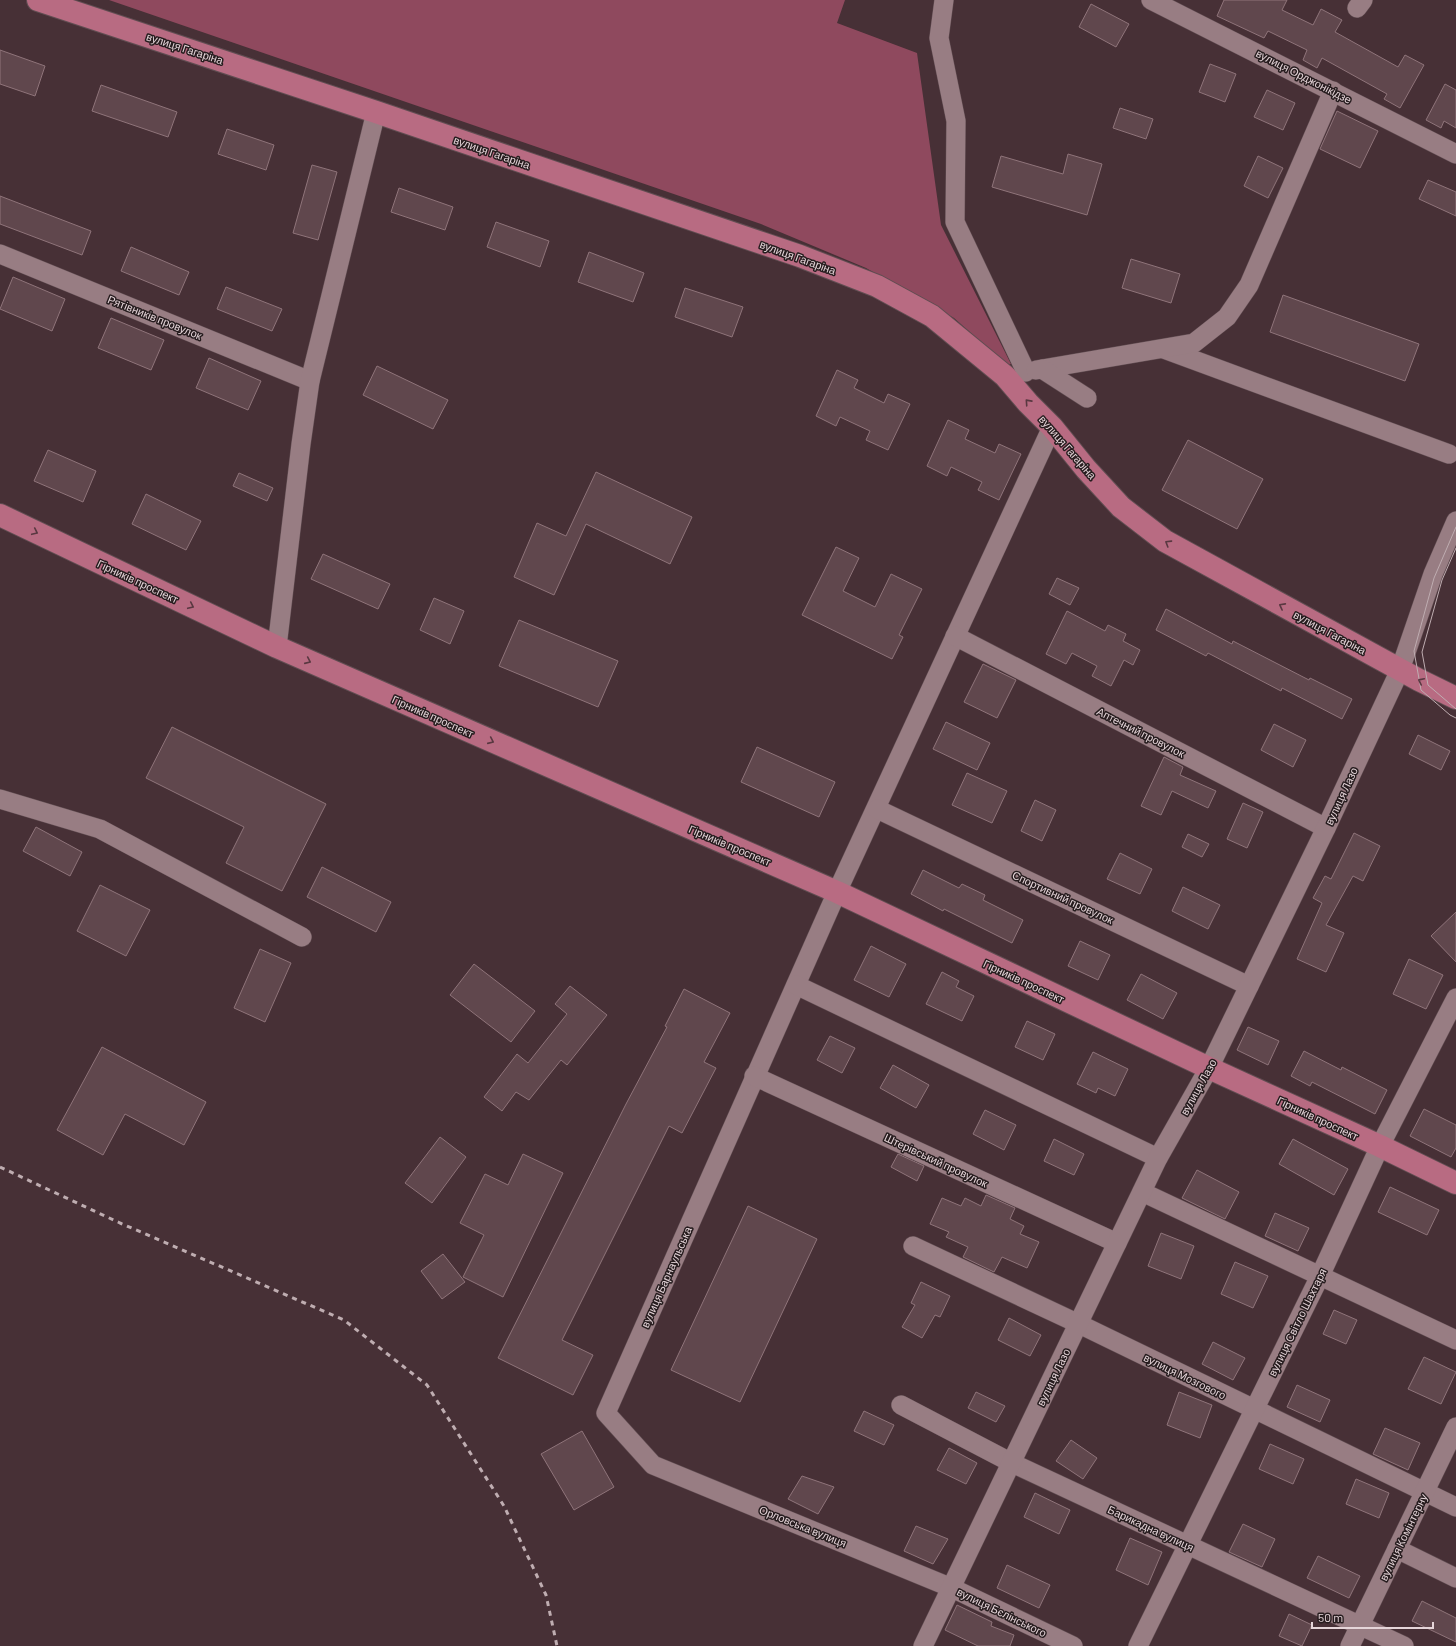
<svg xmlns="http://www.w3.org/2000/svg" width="1456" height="1646" viewBox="0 0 1456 1646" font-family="Barlow,sans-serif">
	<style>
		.green { fill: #8f495e }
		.building { fill: #60474d; stroke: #8f747a }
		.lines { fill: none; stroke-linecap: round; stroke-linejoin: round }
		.minor-casing { stroke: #614d52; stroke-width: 20 }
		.major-casing { stroke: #614d52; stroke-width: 24 }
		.minor { stroke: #987d83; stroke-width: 19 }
		.major { stroke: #b86b82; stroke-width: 22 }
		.tram { stroke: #bfadb1; stroke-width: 1 }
		.rail { stroke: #bfadb1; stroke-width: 3; stroke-dasharray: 5 5; stroke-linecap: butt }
		.oneway { stroke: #593841 }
		.labels { text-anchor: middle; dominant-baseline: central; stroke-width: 3; stroke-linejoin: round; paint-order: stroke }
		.street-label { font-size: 11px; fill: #e5d5d9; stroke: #261c1e }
	</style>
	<rect width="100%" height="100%" fill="#473036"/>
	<path class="green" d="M109,0H845L837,23L917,53L941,225L1011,364L1007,365L954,318L866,268L761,224Z"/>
	<g class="building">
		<path d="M1224,0H1287L1282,10L1313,25L1321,9L1342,20L1335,32L1398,67L1405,55L1424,65L1400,108L1384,99L1387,94L1322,58L1317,68L1303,60L1307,50L1268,31L1264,38L1217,16Z"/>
		<path d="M1091,4L1129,24L1116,47L1079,27Z"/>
		<path d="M0,50L45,66L35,96L0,84Z"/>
		<path d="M1210,64L1236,74L1225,102L1199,92Z"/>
		<path d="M1445,84L1456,90V128L1444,121L1441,128L1426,120Z"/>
		<path d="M101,85L177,112L168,137L92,111Z"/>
		<path d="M1267,90L1295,103L1283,130L1254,117Z"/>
		<path d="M1120,108L1153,119L1146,139L1113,128Z"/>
		<path d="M1337,111L1378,131L1360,168L1320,149Z"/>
		<path d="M227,129L274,145L266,170L218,154Z"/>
		<path d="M1068,154L1102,164L1087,215L992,187L1001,156L1063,174Z"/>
		<path d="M1258,156L1283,168L1268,198L1244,186Z"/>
		<path d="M312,165L337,172L318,240L293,233Z"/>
		<path d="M1428,180L1456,192V216L1419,199Z"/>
		<path d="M399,188L453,207L445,230L391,212Z"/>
		<path d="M0,196L91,231L82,255L0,224Z"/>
		<path d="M496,222L549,241L540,267L487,247Z"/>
		<path d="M131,247L189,272L179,295L121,271Z"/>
		<path d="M589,252L644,273L633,302L578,282Z"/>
		<path d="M1131,259L1180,274L1171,303L1122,288Z"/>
		<path d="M13,277L65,299L52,331L0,309Z"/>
		<path d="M226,287L282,309L272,331L217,309Z"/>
		<path d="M685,288L743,307L732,337L675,317Z"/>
		<path d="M1283,295L1419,344L1405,381L1270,332Z"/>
		<path d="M111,318L164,340L151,370L98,348Z"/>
		<path d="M209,358L261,381L248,410L196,388Z"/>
		<path d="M377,366L448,400L433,429L363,395Z"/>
		<path d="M837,370L858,380L854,388L884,403L888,394L910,404L888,450L866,440L870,431L840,417L836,426L816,416Z"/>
		<path d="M948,420L969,430L965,439L995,453L999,444L1021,454L999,500L978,490L982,482L951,467L947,476L927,466Z"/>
		<path d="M1188,440L1263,479L1237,529L1162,490Z"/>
		<path d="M48,450L96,471L83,502L34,481Z"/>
		<path d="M596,472L692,517L670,564L586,524L554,595L514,577L537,523L566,536Z"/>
		<path d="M239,473L273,488L267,501L233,486Z"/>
		<path d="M146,494L201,521L186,550L132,524Z"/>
		<path d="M836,547L859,558L843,591L875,607L891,574L922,589L899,635L903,637L892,659L802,615Z"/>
		<path d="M323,554L390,584L378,609L311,579Z"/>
		<path d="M1057,578L1079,588L1070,605L1049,594Z"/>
		<path d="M434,598L464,611L450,644L420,630Z"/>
		<path d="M1166,609L1232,644L1233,641L1309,680L1310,678L1352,699L1342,719L1282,688L1281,691L1208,653L1206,656L1156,630Z"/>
		<path d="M1067,611L1105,631L1108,625L1126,634L1123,641L1140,650L1133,665L1124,660L1111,686L1092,676L1097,666L1072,653L1066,664L1046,654Z"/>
		<path d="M519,620L618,661L598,707L499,666Z"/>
		<path d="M983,664L1016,680L997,718L964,702Z"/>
		<path d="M946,722L990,743L977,770L933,749Z"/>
		<path d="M1274,724L1306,740L1293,767L1261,750Z"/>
		<path d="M172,727L326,804L282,891L226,863L244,827L146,778Z"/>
		<path d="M1418,735L1450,751L1441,770L1409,754Z"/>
		<path d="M757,747L835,782L819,817L741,782Z"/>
		<path d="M1164,757L1183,767L1180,775L1216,791L1208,808L1172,791L1161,815L1141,806Z"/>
		<path d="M967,773L1007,791L992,823L952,805Z"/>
		<path d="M1035,800L1056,810L1042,841L1021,831Z"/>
		<path d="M1243,803L1263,812L1247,848L1227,839Z"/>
		<path d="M36,827L82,852L70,876L23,851Z"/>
		<path d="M1354,833L1380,846L1363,881L1353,876L1326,925L1344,933L1326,972L1297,959L1322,903L1313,898L1325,876L1331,879Z"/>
		<path d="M1188,834L1209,844L1202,857L1182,847Z"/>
		<path d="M1120,853L1152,869L1140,894L1107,879Z"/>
		<path d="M322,867L391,902L376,932L307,897Z"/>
		<path d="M923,870L959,888L962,884L985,895L983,900L1023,920L1012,943L944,909L943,911L911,894Z"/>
		<path d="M100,885L150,910L126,956L77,931Z"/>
		<path d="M1183,887L1220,905L1208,929L1172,911Z"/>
		<path d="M1456,912V962L1431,936Z"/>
		<path d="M1080,941L1110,955L1098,980L1068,966Z"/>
		<path d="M871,946L906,964L889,997L854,980Z"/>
		<path d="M260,949L291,963L265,1022L234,1008Z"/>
		<path d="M1409,959L1443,975L1426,1009L1393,994Z"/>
		<path d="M474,964L535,1011L511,1042L450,995Z"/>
		<path d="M942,972L959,981L956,987L974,996L962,1021L926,1004Z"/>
		<path d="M1141,974L1177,993L1163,1019L1127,1000Z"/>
		<path d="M570,986L607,1015L567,1065L561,1060L529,1100L516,1092L502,1111L484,1097L517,1054L528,1063L567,1014L555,1004Z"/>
		<path d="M684,989L730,1013L704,1062L716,1068L682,1133L669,1126L562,1340L593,1355L573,1395L498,1358L626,1104L667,1027L665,1026Z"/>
		<path d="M1027,1021L1055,1034L1043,1060L1015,1047Z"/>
		<path d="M1248,1027L1279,1041L1268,1065L1237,1050Z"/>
		<path d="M830,1036L855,1048L842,1073L817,1060Z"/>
		<path d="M102,1047L206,1102L184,1145L125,1114L103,1155L57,1130Z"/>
		<path d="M1304,1051L1341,1070L1342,1067L1387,1090L1375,1114L1312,1082L1310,1086L1291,1076Z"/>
		<path d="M1093,1052L1128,1069L1115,1096L1098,1088L1096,1093L1077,1084Z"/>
		<path d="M893,1065L929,1085L916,1108L880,1088Z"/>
		<path d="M1424,1109L1456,1125V1148L1451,1157L1410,1136Z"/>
		<path d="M985,1110L1016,1125L1004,1150L973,1134Z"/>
		<path d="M440,1137L466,1157L432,1203L405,1183Z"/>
		<path d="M1054,1139L1084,1154L1074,1175L1044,1161Z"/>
		<path d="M1293,1139L1348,1169L1334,1195L1279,1164Z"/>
		<path d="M523,1154L563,1173L503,1297L463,1277L484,1235L460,1223L485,1174L508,1185Z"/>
		<path d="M898,1154L924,1166L917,1181L891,1167Z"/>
		<path d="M1197,1170L1239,1192L1225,1219L1182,1198Z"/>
		<path d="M1390,1187L1439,1210L1427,1235L1378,1212Z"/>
		<path d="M986,1195L1015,1208L1010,1219L1024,1226L1020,1234L1039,1242L1027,1268L1002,1257L994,1272L963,1257L968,1247L946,1237L949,1232L930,1224L942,1198L961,1206L965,1198L981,1206Z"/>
		<path d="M748,1206L817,1239L740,1402L671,1370Z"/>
		<path d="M1275,1213L1309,1228L1298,1251L1265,1236Z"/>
		<path d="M1161,1233L1194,1246L1181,1279L1148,1266Z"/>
		<path d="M443,1254L465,1282L442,1299L421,1271Z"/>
		<path d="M1235,1262L1268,1276L1253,1308L1221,1294Z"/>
		<path d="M921,1282L950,1296L940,1317L935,1315L922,1338L902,1327L915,1305L911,1303Z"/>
		<path d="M1334,1310L1357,1320L1346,1344L1323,1334Z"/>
		<path d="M1009,1318L1041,1335L1030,1356L998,1340Z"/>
		<path d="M1213,1342L1245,1358L1233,1380L1202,1364Z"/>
		<path d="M1424,1357L1456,1372L1441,1404L1408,1389Z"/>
		<path d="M1297,1385L1330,1400L1320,1422L1287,1407Z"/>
		<path d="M976,1392L1005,1406L996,1422L968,1408Z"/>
		<path d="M1179,1392L1212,1405L1200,1438L1167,1425Z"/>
		<path d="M864,1411L894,1425L884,1445L854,1431Z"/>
		<path d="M1385,1428L1420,1443L1408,1470L1373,1454Z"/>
		<path d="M582,1431L614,1487L574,1510L541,1454Z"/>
		<path d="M1071,1440L1097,1458L1083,1479L1056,1461Z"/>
		<path d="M1270,1444L1304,1459L1293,1484L1259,1469Z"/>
		<path d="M949,1448L977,1463L966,1484L937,1470Z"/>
		<path d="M802,1476L834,1487L818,1514L788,1499Z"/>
		<path d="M1356,1479L1389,1493L1379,1518L1346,1504Z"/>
		<path d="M1035,1493L1070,1510L1059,1534L1024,1517Z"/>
		<path d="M1243,1524L1275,1539L1262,1567L1229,1552Z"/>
		<path d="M916,1526L948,1539L933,1564L904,1551Z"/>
		<path d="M1130,1538L1162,1552L1148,1585L1116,1570Z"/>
		<path d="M1318,1556L1360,1576L1349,1598L1307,1578Z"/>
		<path d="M1007,1565L1050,1585L1039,1608L997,1588Z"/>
		<path d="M1422,1601L1456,1618V1642L1412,1621Z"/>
		<path d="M957,1605L992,1622L991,1626L1014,1635L1010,1646H978L945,1630Z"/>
		<path d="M1289,1614L1312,1625L1302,1646L1279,1636Z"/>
	</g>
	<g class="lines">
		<defs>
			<g id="minor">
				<path d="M944,0L939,38L956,121L955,222L1026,372"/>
				<path d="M1151,0L1456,154"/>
				<path d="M1357,8L1363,0"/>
				<path d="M0,254L310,381"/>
				<path d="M1164,349L1449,454"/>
				<path d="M1042,369L1194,343L1227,317L1249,285L1333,91"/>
				<path d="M1036,370L1042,369L1087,398"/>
				<path d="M1052,427L837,892L606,1413L653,1465L952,1588L1073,1646"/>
				<path d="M955,636L1326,828"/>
				<path d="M277,647L301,444L310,381L376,112"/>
				<path d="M0,799L100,829L302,937"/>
				<path d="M877,809L1249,986"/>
				<path d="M796,985L1158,1158"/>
				<path d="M754,1076L1117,1243"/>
				<path d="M1142,1192L1456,1340"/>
				<path d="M913,1246L1079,1324L1456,1507"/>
				<path d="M901,1405L1012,1463L1404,1646"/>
				<path d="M1397,1549L1456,1578"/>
				<path d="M923,1646L1158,1158L1209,1068L1326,828L1400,670L1433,574L1456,521"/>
				<path d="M1138,1646L1320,1276L1380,1146L1456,998"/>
				<path d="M1350,1646L1456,1427"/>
			</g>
			<g id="major">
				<path d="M38,0L376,112L800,256L877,286L932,316L1005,376L1028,403L1052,427L1086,469L1121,507L1165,541L1419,680L1456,698"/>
				<path d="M0,515L277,647L837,892L1209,1068L1380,1146L1456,1183"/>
			</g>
		</defs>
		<use href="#minor" class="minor-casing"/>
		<use href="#major" class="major-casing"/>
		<use href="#minor" class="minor"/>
		<use href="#major" class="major"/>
		<g class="tram">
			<path d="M1456,527L1434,578L1414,651L1421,690L1450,715L1456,718"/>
			<path d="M1456,548L1442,580L1422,652L1428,685L1456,709"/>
		</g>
		<path class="rail" d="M0,1167L120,1223L344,1320L427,1385L504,1506L546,1595L557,1646"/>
	</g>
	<defs><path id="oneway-chevron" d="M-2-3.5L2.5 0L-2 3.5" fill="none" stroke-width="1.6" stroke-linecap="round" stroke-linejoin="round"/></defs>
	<g class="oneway">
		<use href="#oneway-chevron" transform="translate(1028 402) rotate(-132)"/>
		<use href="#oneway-chevron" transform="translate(35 532) rotate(25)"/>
		<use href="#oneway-chevron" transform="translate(1168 543) rotate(-148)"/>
		<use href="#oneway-chevron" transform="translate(191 606) rotate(25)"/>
		<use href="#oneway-chevron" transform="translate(1282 606) rotate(-152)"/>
		<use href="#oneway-chevron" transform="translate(308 661) rotate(24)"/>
		<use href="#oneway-chevron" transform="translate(1421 681) rotate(-154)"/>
		<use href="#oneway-chevron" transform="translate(491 741) rotate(24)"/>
	</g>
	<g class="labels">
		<g class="street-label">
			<text transform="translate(185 48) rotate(18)">вулиця Гагаріна</text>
			<text transform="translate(1304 76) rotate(27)">вулиця Орджонікідзе</text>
			<text transform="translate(492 152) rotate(19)">вулиця Гагаріна</text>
			<text transform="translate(798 257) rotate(20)">вулиця Гагаріна</text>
			<text transform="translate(155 317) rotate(22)">Рятівників провулок</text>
			<text transform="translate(1068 447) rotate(49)">вулиця Гагаріна</text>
			<text transform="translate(138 581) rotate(25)">Гірників проспект</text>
			<text transform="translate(1330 632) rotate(28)">вулиця Гагаріна</text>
			<text transform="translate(433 716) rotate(24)">Гірників проспект</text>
			<text transform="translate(1141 732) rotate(27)">Аптечний провулок</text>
			<text transform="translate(1341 796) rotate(-65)">вулиця Лазо</text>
			<text transform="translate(730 845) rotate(23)">Гірників проспект</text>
			<text transform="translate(1063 897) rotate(25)">Спортивний провулок</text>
			<text transform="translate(1024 981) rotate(25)">Гірників проспект</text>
			<text transform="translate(1198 1087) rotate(-61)">вулиця Лазо</text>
			<text transform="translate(1318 1118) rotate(25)">Гірників проспект</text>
			<text transform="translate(936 1160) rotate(25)">Штерівський провулок</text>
			<text transform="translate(666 1277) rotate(-66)">вулиця Барнаульська</text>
			<text transform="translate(1297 1322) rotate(-64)">вулиця Світло Шахтаря</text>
			<text transform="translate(1185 1376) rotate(26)">вулиця Мозгового</text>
			<text transform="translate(1053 1377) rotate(-64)">вулиця Лазо</text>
			<text transform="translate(803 1526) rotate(22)">Орловська вулиця</text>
			<text transform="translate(1151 1528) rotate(25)">Барикадна вулиця</text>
			<text transform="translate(1403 1537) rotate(-64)">вулиця Комінтерну</text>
			<text transform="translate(1002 1612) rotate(26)">вулиця Бєлінського</text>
		</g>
	</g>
	<path d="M1312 1622v6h121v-6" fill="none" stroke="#e5d5d9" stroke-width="2"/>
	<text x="1318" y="1622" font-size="12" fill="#e5d5d9" stroke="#261c1e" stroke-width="3" paint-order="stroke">50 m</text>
</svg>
